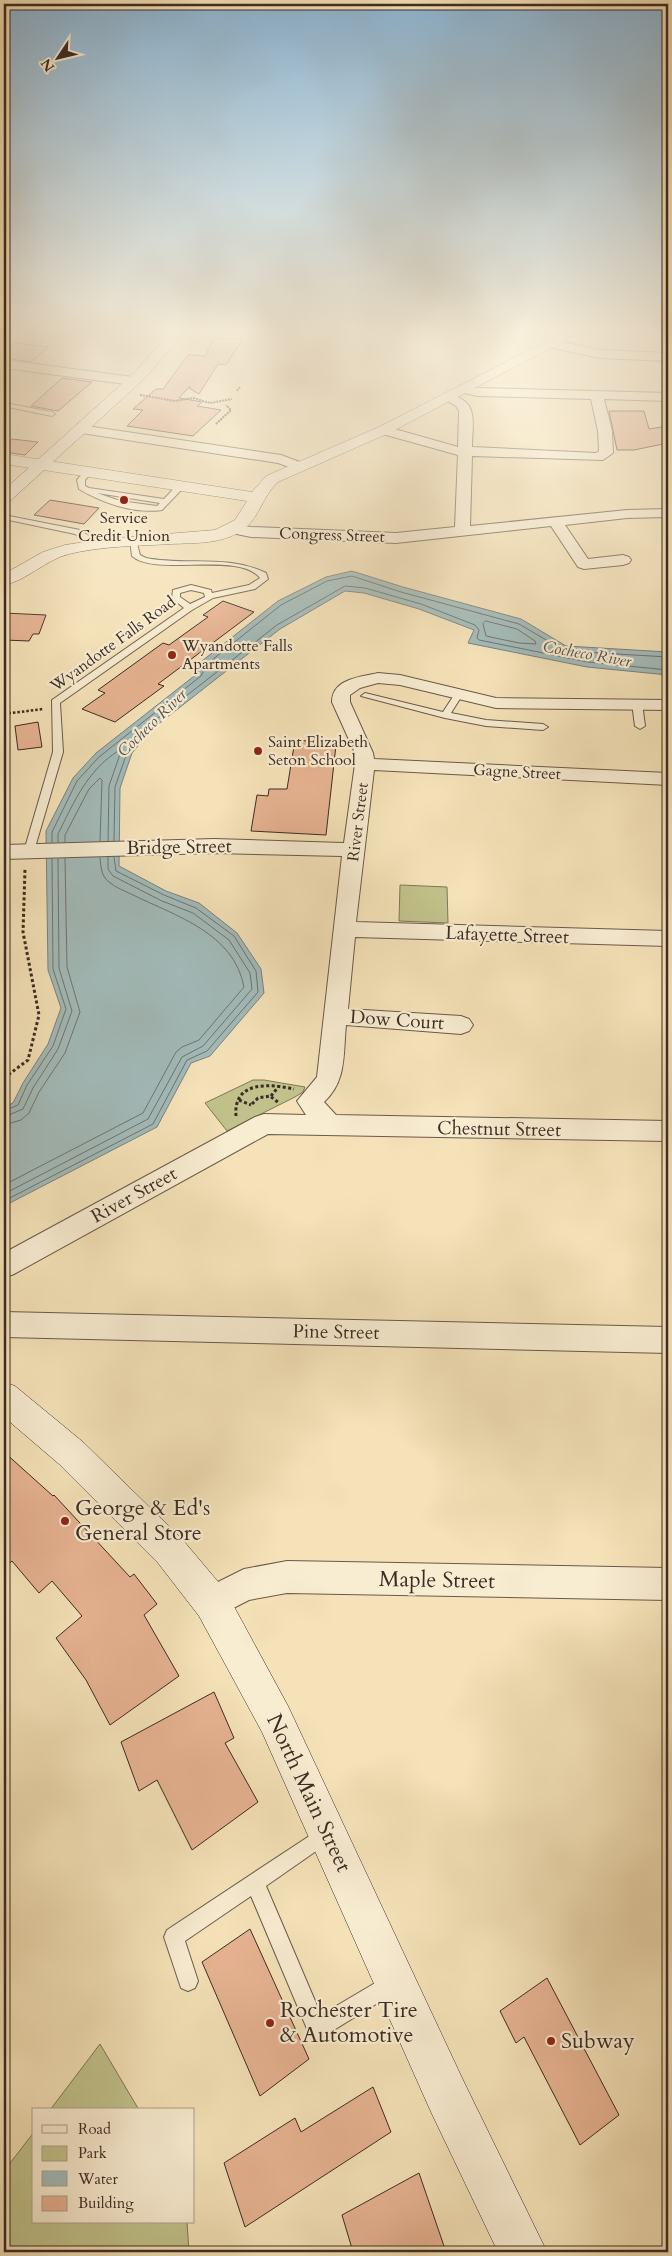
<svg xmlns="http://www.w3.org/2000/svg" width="672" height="2256" viewBox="0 0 672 2256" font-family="Cardo,serif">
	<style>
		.green { fill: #c1c28b; stroke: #7e7758 }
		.water { fill: #a2bbba; stroke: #79827e }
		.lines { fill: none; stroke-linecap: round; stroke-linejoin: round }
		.shore { stroke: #6f746f; stroke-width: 1 }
		.building { fill: #e7b392; stroke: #3c2c24 }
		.service-casing { stroke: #6a5a49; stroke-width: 2 }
		.minor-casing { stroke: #6a5a49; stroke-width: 2 }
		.tertiary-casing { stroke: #6a5a49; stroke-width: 1 }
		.secondary-casing { stroke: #3c2c24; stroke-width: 1 }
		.path-far2 { stroke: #3c2c24; stroke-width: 2; stroke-dasharray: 2 1; stroke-linecap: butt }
		.path-far1 { stroke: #3c2c24; stroke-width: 2.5; stroke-dasharray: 2.5 2; stroke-linecap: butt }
		.path { stroke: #3c2c24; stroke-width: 3; stroke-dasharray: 3 2.5; stroke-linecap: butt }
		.service { fill: #f8ecd1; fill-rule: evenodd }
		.minor { fill: #f8ecd1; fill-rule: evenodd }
		.tertiary { fill: #f8ecd1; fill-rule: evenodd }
		.secondary { fill: #f8ecd1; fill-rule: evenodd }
		.poi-dot { fill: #8f2418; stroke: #f8ecd1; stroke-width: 2 }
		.labels { text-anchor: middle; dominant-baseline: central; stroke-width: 4.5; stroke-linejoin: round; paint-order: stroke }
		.far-poi-label { font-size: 16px; fill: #3c2c24; stroke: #f8ecd1; text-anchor: start }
		.far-street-label { font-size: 16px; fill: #3c2c24; stroke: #f8ecd1 }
		.far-water-label { font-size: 16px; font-style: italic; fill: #56504a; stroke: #f8ecd1 }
		.street-label { font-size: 19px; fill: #3c2c24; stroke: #f8ecd1 }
		.near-poi-label { font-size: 22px; fill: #3c2c24; stroke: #f8ecd1; text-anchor: start }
		.near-street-label { font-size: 22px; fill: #3c2c24; stroke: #f8ecd1 }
	</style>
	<rect width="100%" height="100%" fill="#f5e2b8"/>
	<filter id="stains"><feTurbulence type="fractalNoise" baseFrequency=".004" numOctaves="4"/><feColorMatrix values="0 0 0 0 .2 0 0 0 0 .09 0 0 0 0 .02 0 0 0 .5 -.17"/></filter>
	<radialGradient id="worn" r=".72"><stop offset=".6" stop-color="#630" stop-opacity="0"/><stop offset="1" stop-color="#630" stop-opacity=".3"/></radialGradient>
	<g class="green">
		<path d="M400,885L447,887L448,923L399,921Z"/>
		<path d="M253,1080H264L305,1087L303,1092L295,1097L227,1131L205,1103Z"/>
		<path d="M100,2044L139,2110H50Z"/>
		<path d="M34,2132V2222H187L189,2252H4V2171Z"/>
	</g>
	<path class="water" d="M352,571L403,587L521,619L566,646L668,652V675L587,667L468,643L474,630L419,609L364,593L345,591L280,629L152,729L132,753L120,788L119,866L166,891L199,903L237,933L261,969L264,993L210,1056L191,1063L157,1127L4,1206V1107L13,1103L23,1083L48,1044L61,1008L48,970L46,831L73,778L96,753L198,673L202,661L278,601L326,577Z"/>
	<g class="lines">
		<g class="shore">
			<path d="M486,621L517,629L535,641L536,644L519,643L486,636L483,624Z"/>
			<path d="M114,841L115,787L128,750L149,725L277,625L345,586L365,588L421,604L475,625L479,630L477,638L479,640L588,662L668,670"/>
			<path d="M52,842V832L77,781L99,757L201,676L207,664L281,605L327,581L352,576L401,592L519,624L565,651L668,657"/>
			<path d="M58,842V834C74,802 87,771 118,751L120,754L109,786L108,841"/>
			<path d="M65,842V835L89,789L100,778L102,780L100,841"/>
			<path d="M4,1111L18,1105L27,1085L53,1046L66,1009L53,969L52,859"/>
			<path d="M4,1117L23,1109L33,1088L58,1049L72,1011L59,968L58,859"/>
			<path d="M4,1125L21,1120L29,1113L39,1092L65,1053L80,1012L67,967L65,858"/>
			<path d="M4,1185L143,1113L176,1052L182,1047L199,1040L244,987C234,933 176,916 133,895C125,891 116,888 109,882C101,876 101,867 100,858"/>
			<path d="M4,1194L148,1119L182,1057L203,1046L252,989L250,973L229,940L193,913L162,901L113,876L108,869V857"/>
			<path d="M4,1201L153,1124L187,1060L207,1051L258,992L256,971L234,936L196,908L164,895L116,871L114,857"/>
		</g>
	</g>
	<g class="building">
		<path d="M214,338L243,339L226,365L218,364L199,394L189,388L190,386L179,398L202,402L197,406L221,410L193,436L127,426L143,410L133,409L156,389H163L188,355L205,356Z"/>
		<path d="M16,343L49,347L31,362L4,358V352Z"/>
		<path d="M62,378L92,382L58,411L31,406Z"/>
		<path d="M609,411H644L649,429L668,426V443L634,450H617Z"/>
		<path d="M12,439L38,442L25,455L4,452V447Z"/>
		<path d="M50,500L99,508L84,524L34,515Z"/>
		<path d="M223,601L254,612L158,684L164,686L115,722L82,709L105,693L98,690L163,643L169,645L208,617L203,615Z"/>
		<path d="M4,613L46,615L39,634H33L29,641L4,640Z"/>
		<path d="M38,722L42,747L18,750L15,726Z"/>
		<path d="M309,738L331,739L330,745H336L326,835L251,831L257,795L268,796L269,789H287L295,740L308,741Z"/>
		<path d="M4,1452L53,1496L54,1495L130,1577L134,1574L157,1604L144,1615L179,1676L110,1725L86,1680L56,1638L82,1616L52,1581L39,1593L12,1561L4,1568Z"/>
		<path d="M214,1692L234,1738L225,1743L258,1802L192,1850L157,1780L139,1791L121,1742Z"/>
		<path d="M250,1929L309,2059L260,2096L202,1962Z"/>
		<path d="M547,1978L619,2115L580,2145L524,2037L516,2043L500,2011Z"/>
		<path d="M373,2087L391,2132L245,2227L224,2163L295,2118L301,2132Z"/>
		<path d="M419,2173L446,2252H353L342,2215Z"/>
	</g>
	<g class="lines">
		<defs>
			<g id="service">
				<path d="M10,404L52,412L55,414L52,416L8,407V405Z"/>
				<path d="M86,469L93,471L85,480V486L89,488L164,499L179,483L186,485L162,510C134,514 102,503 79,489L77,480ZM97,493L160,503L157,506L120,501Z"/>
				<path d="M4,515L80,530L89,536L92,546L85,548L82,539L75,534L4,519Z"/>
				<path d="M130,540H136L140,555L146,558C187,566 227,554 266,573L268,579L255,589L213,598L192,610L60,703L63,752L34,851L29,854L25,853L24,851L53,752L52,700L184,608L172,598L173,590L191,585L211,590L212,593L249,585L260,578C239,551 155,577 132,556ZM191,590L204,593L205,597L190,604L180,597V593Z"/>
				<path d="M459,691L463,694L451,713L486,720L543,724L548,727L543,730L486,726L445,718L361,696L365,693L443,712L456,692Z"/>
				<path d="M637,700L642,703L645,726L640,729L635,726L632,703Z"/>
				<path d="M4,784L9,787V794L4,797Z"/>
				<path d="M326,1825L332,1828L335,1834L332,1840L266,1886L321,2015L392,1973L399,1976L402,1983L399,1990L324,2036L317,2039L310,2036L251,1896L185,1941L198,1981L195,1988L188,1991L181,1988L164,1937L167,1930Z"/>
			</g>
			<g id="minor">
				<path d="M552,340L600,350L668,353V361L600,358L548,347L546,344Z"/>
				<path d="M4,360L133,377L139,381L133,385L4,368Z"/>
				<path d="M465,385L477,388L668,393V401L604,399L612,431L613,453L603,460L472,456L470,526L627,510L668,509V517L627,518L565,525L588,559L623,555L629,557L631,560L629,563L623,565L584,569L578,567L551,526L396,543L251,537L227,532L224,529L227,526L232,524L251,527L396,533L455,527L458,455L379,433L377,430L384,426L458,447L459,411L456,406L442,398L449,394C480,402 472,422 472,447L596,453L599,451L598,431L591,399L477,396L460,392L459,389Z"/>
				<path d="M80,425L281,455L305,464L307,467L300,471L278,463L75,432L73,429Z"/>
				<path d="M378,673L400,675L496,698L668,700V710L496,708L400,685L378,683L360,688L350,695V702L373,753L374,759L668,773V785L374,770L356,922L668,931V946L355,937L348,1009L461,1016L469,1019L473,1025L469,1031L461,1034L346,1025C343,1054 347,1081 324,1102L336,1115L668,1121V1141L268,1134L14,1274L4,1278V1253L255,1117L264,1114L306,1115L297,1101L317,1077L342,856L214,853L4,859V845L214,839L344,843L355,764V753L332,702C332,679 360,677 378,673Z"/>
				<path d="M4,1312L668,1327V1353L4,1337Z"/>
				<path d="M287,1561L668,1568V1600L287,1593L249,1600L212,1619L200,1615L196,1603L200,1591L244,1569Z"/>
			</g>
			<path id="tertiary" d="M565,332H581L389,433L278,482C261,497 259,522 238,533C219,544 193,543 171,544C137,546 102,546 69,554C45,560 28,580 4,585V574L43,552L65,545L105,539L215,530L235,520L247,501L4,464V454L252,492L266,476L379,427Z"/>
			<g id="secondary">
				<path d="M171,332H185L144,379L10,501L4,503V490L134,373Z"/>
				<path d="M4,1382L15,1386L83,1442L182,1539L225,1590L288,1706L463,2080L547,2252H498L431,2112L262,1732L199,1616L158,1563L59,1464L4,1417Z"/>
			</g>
		</defs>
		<use href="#service" class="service-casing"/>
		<use href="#minor" class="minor-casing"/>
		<use href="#tertiary" class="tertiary-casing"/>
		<use href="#secondary" class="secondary-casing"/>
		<g class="path-far2">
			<path d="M237,391L240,387"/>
			<path d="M140,395L175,401L193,398L210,403L232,399"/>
			<path d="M216,424L231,410L226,405"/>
		</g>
		<path class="path-far1" d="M4,714L43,709"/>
		<g class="path">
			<path d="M4,1078L28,1060L39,1015L23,932L25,869"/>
			<path d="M271,1096L279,1086"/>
			<path d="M239,1100L251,1105"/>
			<path d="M252,1104L258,1098L270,1096L279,1103"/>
			<path d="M236,1116C233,1080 271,1084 294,1089"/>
		</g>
		<use href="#service" class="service"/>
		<use href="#minor" class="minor"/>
		<use href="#tertiary" class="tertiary"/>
		<use href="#secondary" class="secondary"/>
	</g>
	<linearGradient id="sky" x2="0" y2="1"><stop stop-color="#8cb7d6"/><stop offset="0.51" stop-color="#faf2df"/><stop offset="1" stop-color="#faf2df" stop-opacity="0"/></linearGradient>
	<rect width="672" height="647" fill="url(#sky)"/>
	<g class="poi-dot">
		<circle cx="124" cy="500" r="5"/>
		<circle cx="172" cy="655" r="5"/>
		<circle cx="258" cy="751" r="5"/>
		<circle cx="65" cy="1521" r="5"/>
		<circle cx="270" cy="2023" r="5"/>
		<circle cx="551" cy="2041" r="5"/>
	</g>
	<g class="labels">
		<g class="far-poi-label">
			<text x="124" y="518" text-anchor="middle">Service<tspan x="124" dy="18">Credit Union</tspan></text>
			<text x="182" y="646">Wyandotte Falls<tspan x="182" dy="18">Apartments</tspan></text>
			<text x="268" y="742">Saint Elizabeth<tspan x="268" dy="18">Seton School</tspan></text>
		</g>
		<g class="far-street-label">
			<text transform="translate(332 535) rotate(2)">Congress Street</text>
			<text transform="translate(113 644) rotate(-36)">Wyandotte Falls Road</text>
			<text transform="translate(517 772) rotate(3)">Gagne Street</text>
			<text transform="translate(358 822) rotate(-83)">River Street</text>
		</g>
		<g class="far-water-label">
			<text transform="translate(587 654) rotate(10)">Cocheco River</text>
			<text transform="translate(152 723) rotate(-44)">Cocheco River</text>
		</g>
		<g class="street-label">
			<text transform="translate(179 847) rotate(-1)">Bridge Street</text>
			<text transform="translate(507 935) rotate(2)">Lafayette Street</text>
			<text transform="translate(397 1020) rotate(4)">Dow Court</text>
			<text transform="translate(499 1129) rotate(1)">Chestnut Street</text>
			<text transform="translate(134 1195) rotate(-29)">River Street</text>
			<text transform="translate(336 1332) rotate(1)">Pine Street</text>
		</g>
		<g class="near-poi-label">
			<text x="75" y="1508">George &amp; Ed's<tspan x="75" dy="25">General Store</tspan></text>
			<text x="280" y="2010">Rochester Tire<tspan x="280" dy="25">&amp; Automotive</tspan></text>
			<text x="561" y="2041">Subway</text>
		</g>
		<g class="near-street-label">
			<text transform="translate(437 1580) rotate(1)">Maple Street</text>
			<text transform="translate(309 1793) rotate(65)">North Main Street</text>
		</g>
	</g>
	<rect width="672" height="2256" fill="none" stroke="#f5e2b8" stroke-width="20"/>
	<rect x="5" y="5" width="662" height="2246" fill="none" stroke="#3c2c24" stroke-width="2.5"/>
	<rect x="10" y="10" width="652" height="2236" fill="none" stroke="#3c2c24"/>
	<rect x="32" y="2108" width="162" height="115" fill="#f8ecd1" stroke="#ad9f8c"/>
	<rect x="42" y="2125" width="25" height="8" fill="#f8ecd1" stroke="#ad9f8c"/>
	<text x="78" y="2134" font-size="15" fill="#3c2c24">Road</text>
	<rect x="42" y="2146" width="25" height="15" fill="#c1c28b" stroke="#ad9f8c"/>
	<text x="78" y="2158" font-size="15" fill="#3c2c24">Park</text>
	<rect x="42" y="2171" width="25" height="15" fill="#a2bbba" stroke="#ad9f8c"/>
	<text x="78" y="2184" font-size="15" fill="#3c2c24">Water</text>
	<rect x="42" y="2196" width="25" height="15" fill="#e7b392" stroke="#ad9f8c"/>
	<text x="78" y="2208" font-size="15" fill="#3c2c24">Building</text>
	<g transform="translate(58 58) rotate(235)" stroke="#f8ecd1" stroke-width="4" paint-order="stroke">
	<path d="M0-4L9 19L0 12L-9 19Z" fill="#3c2c24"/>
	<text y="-8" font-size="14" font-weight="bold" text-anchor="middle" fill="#3c2c24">N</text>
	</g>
	<rect width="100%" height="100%" filter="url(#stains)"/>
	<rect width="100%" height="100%" fill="url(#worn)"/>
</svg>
